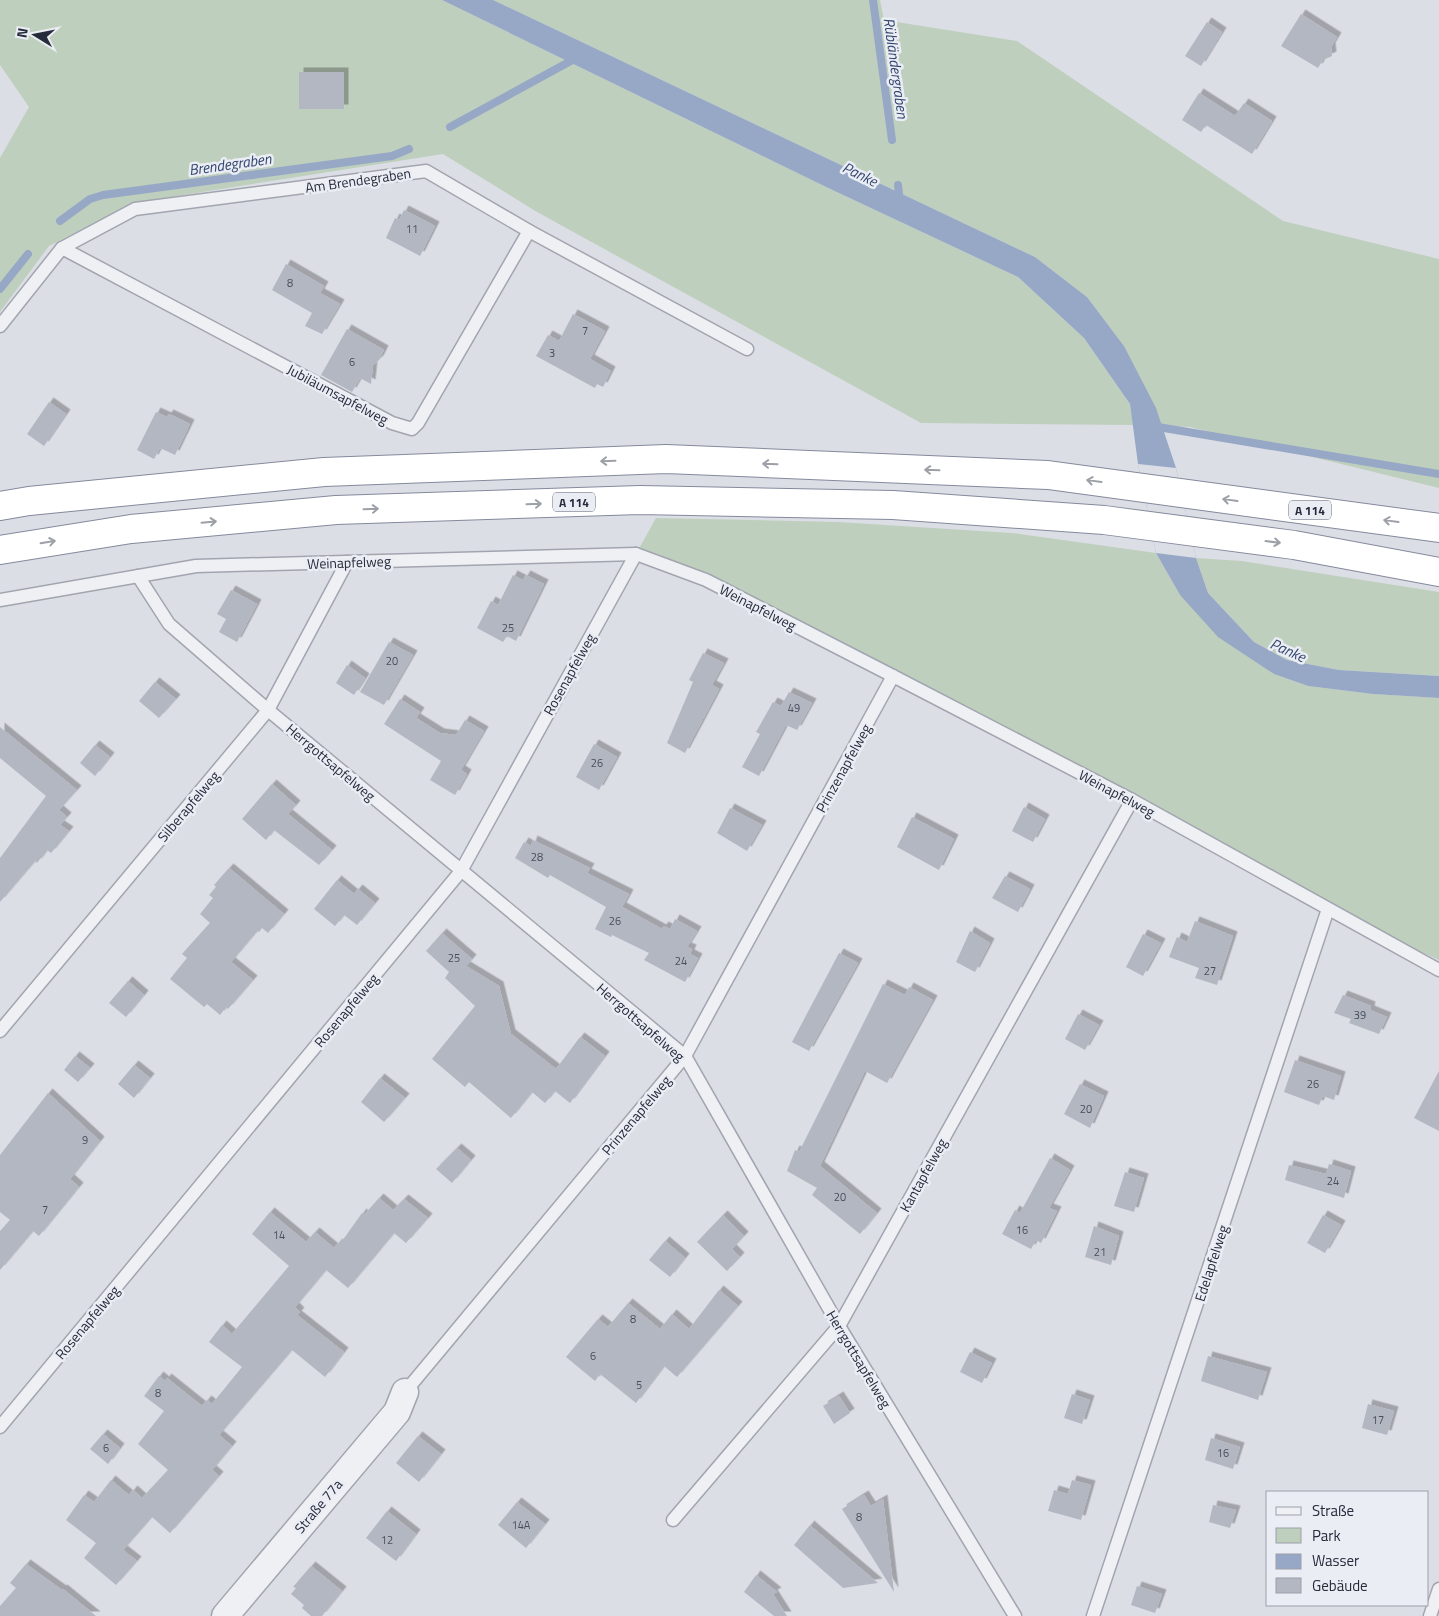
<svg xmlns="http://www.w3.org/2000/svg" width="1439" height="1616" viewBox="0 0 1439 1616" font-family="'Titillium Web',sans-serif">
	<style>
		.green { fill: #bfcfbd }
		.water { fill: #97a8c6 }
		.pier { fill: #dcdee6 }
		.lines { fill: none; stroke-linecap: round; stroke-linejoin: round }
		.stream { stroke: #97a8c6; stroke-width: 8 }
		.building { fill: #b3b7c2; filter: url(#shadow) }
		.lane-casing { stroke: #a2a5af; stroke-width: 15 }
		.street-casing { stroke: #a2a5af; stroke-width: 29 }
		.highway-casing { stroke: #848a9c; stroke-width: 30 }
		.lane { stroke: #eef0f4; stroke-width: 12 }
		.street { stroke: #eef0f4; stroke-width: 26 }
		.highway { stroke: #fff; stroke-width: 28 }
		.oneway { stroke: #9da0a7 }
		.labels { text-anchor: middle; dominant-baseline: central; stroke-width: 5; stroke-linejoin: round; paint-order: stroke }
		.number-label { font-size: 11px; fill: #494e5d }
		.shield { fill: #ebedf4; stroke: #616572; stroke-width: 1 }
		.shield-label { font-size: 12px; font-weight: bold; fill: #262b3b }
		.street-label { font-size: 14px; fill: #262b3b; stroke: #ebedf4 }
		.water-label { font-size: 15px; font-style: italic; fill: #31456e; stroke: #ebedf4 }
	</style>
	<defs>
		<filter id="shadow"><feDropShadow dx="4.5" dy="-4.5" stdDeviation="0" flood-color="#0004"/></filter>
	</defs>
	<rect width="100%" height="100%" fill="#dcdee6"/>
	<g class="green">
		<path d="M0,0H442L824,186L1018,277L1084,338L1130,404L1133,425L921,423L537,212L443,154L133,203L49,246L0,312V158L29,107L0,65Z"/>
		<path d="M493,0H880L884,20L1017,41L1283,221L1439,259V488L1190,427L1162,426L1124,346L1087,297L1035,257Z"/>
		<path d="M656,518L838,522L1012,533L1156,553L1180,595L1274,674L1308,686L1373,694L1439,698V960L1328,909L706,580L636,554Z"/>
		<path d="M1196,558L1242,561L1439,592V676L1339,670L1287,660L1254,642L1208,593Z"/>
	</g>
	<path class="water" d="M442,0H493L1035,257L1087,297L1124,346L1156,408L1176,468L1196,558L1208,593L1254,642L1287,660L1339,670L1439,676V698L1373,694L1308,686L1274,674L1218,637L1180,595L1156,553L1138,464L1130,404L1084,338L1018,277L824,186Z"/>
	<path class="pier" d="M1138,464L1176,468L1196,558L1156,553Z"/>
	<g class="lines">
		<g class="stream">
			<path d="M873,0L892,140"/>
			<path d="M450,127L578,57"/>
			<path d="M898,185L900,203"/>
			<path d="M60,221L90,199L103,195L392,156L409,149"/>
			<path d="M0,289L28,254"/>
			<path d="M1152,426L1439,474"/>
		</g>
	</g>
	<g class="building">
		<path d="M1301,14L1337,37L1331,47L1332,56L1323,60L1318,68L1281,46Z"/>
		<path d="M1207,22L1222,32L1201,66L1185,56Z"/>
		<rect x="299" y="72" width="45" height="37"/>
		<path d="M1199,93L1235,116L1244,103L1272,121L1252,154L1206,125L1201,132L1182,120Z"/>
		<path d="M404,210L435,226L420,256L386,238L395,218L399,220Z"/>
		<path d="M286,264L324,286L320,293L340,304L322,334L305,326L312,313L272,290Z"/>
		<path d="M573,314L605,331L590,359L611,371L603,387L597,384L595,388L536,356L548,335L559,341Z"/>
		<path d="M347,329L384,350L379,360L373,365L371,384L360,378L352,392L321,375Z"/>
		<path d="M49,402L66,414L44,446L27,434Z"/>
		<path d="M156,412L167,417L169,414L190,424L175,455L160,448L154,459L137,450Z"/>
		<path d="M513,575L523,580L526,575L544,584L516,641L507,636L503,642L477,628L491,601L498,605Z"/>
		<path d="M231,590L257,604L237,642L219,632L226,619L217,614Z"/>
		<path d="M389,642L413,655L384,705L360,692Z"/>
		<path d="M703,653L724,663L712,685L719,689L685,753L667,743L693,682L689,680Z"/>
		<path d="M347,665L365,678L354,695L336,683Z"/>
		<path d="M155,682L176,699L159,718L139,701Z"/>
		<path d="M789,692L812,703L797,730L786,725L759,776L742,767L760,734L756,732L773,702L781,706Z"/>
		<path d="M400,699L420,712L416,718L440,733L456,735L465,720L484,731L461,770L467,774L455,795L430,780L441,761L384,724Z"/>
		<path d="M0,727L77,790L59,810L67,817L60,825L69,831L51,853L47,850L37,863L35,861L0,902V858L46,796L0,758Z"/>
		<path d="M594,744L617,757L599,790L576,777Z"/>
		<path d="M95,745L110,757L95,776L80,763Z"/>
		<path d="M272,784L296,805L288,814L332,850L319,865L274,830L266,840L242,819Z"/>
		<path d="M1024,807L1045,819L1033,842L1012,831Z"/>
		<path d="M730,808L762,825L747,851L717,833Z"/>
		<path d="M912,817L954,839L939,870L897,847Z"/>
		<path d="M533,840L590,868L587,873L629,894L622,907L662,929L664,926L670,929L675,919L697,931L687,947L692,949L690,954L698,958L685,982L644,960L649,953L612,935L611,937L595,929L606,907L550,875L548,878L515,858L524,842L531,846Z"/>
		<path d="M229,868L284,914L268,933L262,928L259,932L257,931L231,962L253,980L228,1009L226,1007L220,1015L207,1004L204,1007L170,979L187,958L182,954L210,923L200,914L213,898L209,895L216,887L214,885Z"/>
		<path d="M1005,876L1030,889L1018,912L992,898Z"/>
		<path d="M337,880L354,894L358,889L375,903L357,925L344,915L335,926L314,909Z"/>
		<path d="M1195,921L1233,936L1217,985L1195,978L1199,968L1169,957L1177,937L1187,942Z"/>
		<path d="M970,931L990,943L975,972L956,962Z"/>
		<path d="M442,933L472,959L466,966L499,986L511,1034L556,1069L580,1037L605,1056L570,1103L555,1091L545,1103L532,1092L511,1118L469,1082L465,1087L432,1059L475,1006L445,978L449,972L426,951Z"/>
		<path d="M1143,934L1161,943L1143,976L1126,967Z"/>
		<path d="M839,953L858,963L809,1051L792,1042Z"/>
		<path d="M128,981L144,995L126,1017L109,1003Z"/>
		<path d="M883,984L905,995L909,987L933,1000L887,1083L865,1071L820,1166L877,1213L860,1234L812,1195L817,1188L787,1171L795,1150L799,1152Z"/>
		<path d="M1343,995L1371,1006L1370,1010L1387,1017L1379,1034L1349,1023L1351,1019L1334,1013Z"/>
		<path d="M1078,1014L1099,1025L1085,1050L1065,1039Z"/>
		<path d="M75,1056L90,1068L78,1082L64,1070Z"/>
		<path d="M1295,1060L1341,1076L1334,1100L1323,1096L1319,1105L1284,1092Z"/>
		<path d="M134,1065L150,1078L134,1098L118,1084Z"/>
		<path d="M1439,1071V1131L1414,1118Z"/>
		<path d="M380,1078L405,1098L384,1122L361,1102Z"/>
		<path d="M1080,1084L1104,1096L1090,1128L1064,1114Z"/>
		<path d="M48,1093L100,1141L70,1179L79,1187L39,1236L33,1231L0,1270V1231L10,1220L0,1212V1155Z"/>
		<path d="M457,1148L471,1160L452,1183L436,1169Z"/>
		<path d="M1050,1158L1070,1170L1049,1208L1057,1211L1041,1243L1036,1240L1031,1249L1002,1234L1015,1210L1020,1213Z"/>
		<path d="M1329,1164L1351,1171L1344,1198L1285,1180L1289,1165L1326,1174Z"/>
		<path d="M1125,1172L1144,1178L1134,1212L1114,1206Z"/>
		<path d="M379,1198L393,1210L404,1199L428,1218L406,1243L394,1233L348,1288L326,1270L295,1307L300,1312L297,1315L344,1352L325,1377L292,1350L219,1435L232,1446L212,1470L219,1476L170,1533L152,1517L123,1550L137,1561L116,1585L84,1558L96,1543L66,1520L84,1495L94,1502L111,1480L129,1495L133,1490L142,1498L168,1470L138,1444L164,1411L144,1396L159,1376L165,1381L167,1378L202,1406L207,1400L212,1404L242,1367L209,1342L222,1325L232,1334L289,1266L252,1234L270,1212L306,1242L315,1232L334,1248L338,1243L340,1244L362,1213L364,1215Z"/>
		<path d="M723,1215L744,1236L732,1249L740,1257L727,1271L697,1242Z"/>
		<path d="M1323,1215L1341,1225L1325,1253L1307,1243Z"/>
		<path d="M1094,1226L1119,1236L1111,1265L1085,1257Z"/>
		<path d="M665,1241L685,1258L670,1277L649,1260Z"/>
		<path d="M719,1290L738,1306L677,1377L664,1366L636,1403L600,1374L595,1381L566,1357L598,1319L608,1327L628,1303L660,1329L672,1314L689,1329Z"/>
		<path d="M970,1352L992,1363L982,1383L960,1372Z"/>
		<path d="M1208,1356L1267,1372L1258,1400L1201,1381Z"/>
		<path d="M1072,1394L1090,1400L1082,1424L1064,1418Z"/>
		<path d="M839,1396L850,1413L834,1424L823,1406Z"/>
		<path d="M1368,1404L1394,1411L1387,1435L1362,1428Z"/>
		<path d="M103,1434L120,1448L108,1464L90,1449Z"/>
		<path d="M418,1436L441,1454L419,1482L396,1463Z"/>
		<path d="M1211,1438L1240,1447L1233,1469L1205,1460Z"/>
		<path d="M1072,1480L1091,1485L1081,1520L1048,1511L1054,1490L1068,1494Z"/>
		<path d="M864,1495L871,1506L883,1499L894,1592L842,1509Z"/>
		<path d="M517,1502L545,1524L526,1548L498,1525Z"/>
		<path d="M1213,1505L1236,1510L1230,1528L1209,1522Z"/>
		<path d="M387,1511L416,1534L396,1561L366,1538Z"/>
		<path d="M810,1525L813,1528L878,1583L843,1588L794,1545Z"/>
		<path d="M26,1564L62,1590L63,1589L96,1616H0V1606L16,1588L10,1583Z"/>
		<path d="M311,1566L342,1591L322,1616H311L302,1608L304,1605L291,1594L296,1588L293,1587Z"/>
		<path d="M756,1575L777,1592L773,1594L787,1616H774L744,1592Z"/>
		<path d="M1137,1586L1162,1594L1155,1613L1131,1605Z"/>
	</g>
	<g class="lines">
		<defs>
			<g id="lane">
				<path d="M62,248L392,423L412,429L418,423L529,231"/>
				<path d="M0,326L62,248L135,209L426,171L529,231L747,349"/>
				<path d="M138,576L169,624L268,710L685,1056L839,1326L1015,1616"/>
				<path d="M0,600L196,566L636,554L706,580L893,676L1132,800L1439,970"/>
				<path d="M0,1031L268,710L347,562"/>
				<path d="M405,1392L685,1056L893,676"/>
				<path d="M0,1427L461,871L636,554"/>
				<path d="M673,1520L839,1326L1132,800"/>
				<path d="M1093,1616L1328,909"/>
				<path d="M1430,1616L1439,1589"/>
			</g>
			<path id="street" d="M225,1616L397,1412L405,1392"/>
			<g id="highway">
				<path d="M0,506L29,501L324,472L666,459L1048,475L1439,528"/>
				<path d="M0,550L131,529L336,510L640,500L893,505L1104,520L1294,545L1439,572"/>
			</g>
		</defs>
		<use href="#lane" class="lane-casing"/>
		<use href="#street" class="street-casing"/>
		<use href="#highway" class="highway-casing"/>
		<use href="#lane" class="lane"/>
		<use href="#street" class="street"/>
		<use href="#highway" class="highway"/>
	</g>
	<defs><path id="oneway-shaft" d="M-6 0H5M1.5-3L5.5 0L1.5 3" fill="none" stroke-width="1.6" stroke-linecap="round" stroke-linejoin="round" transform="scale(1.25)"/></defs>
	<g class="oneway">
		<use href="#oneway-shaft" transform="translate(608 461) rotate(178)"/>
		<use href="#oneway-shaft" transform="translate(770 464) rotate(-178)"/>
		<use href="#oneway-shaft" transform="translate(932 470) rotate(-178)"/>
		<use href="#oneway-shaft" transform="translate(1094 481) rotate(-172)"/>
		<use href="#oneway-shaft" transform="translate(1230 500) rotate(-172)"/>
		<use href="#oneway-shaft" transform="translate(534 504) rotate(-2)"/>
		<use href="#oneway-shaft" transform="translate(371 509) rotate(-2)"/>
		<use href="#oneway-shaft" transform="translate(1391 521) rotate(-172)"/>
		<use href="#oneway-shaft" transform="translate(209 522) rotate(-5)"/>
		<use href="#oneway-shaft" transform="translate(48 542) rotate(-9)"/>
		<use href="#oneway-shaft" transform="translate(1273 542) rotate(7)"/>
	</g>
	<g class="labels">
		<g class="number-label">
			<text x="412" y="229">11</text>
			<text x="290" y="283">8</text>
			<text x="585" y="331">7</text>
			<text x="552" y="353">3</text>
			<text x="352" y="362">6</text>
			<text x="508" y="628">25</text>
			<text x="392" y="661">20</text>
			<text x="794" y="708">49</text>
			<text x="597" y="763">26</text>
			<text x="537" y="857">28</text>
			<text x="615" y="921">26</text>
			<text x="454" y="958">25</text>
			<text x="681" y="961">24</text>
			<text x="1210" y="971">27</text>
			<text x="1360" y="1015">39</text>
			<text x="1313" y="1084">26</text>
			<text x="1086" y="1109">20</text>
			<text x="85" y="1140">9</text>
			<text x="1333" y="1181">24</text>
			<text x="840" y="1197">20</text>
			<text x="45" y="1210">7</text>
			<text x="1022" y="1230">16</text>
			<text x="279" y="1235">14</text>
			<text x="1100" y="1252">21</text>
			<text x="633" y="1319">8</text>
			<text x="593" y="1356">6</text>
			<text x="639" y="1385">5</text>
			<text x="158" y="1393">8</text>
			<text x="1378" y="1420">17</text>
			<text x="106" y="1448">6</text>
			<text x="1223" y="1453">16</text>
			<text x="859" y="1517">8</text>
			<text x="521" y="1525">14A</text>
			<text x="387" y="1540">12</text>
		</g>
		<g class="shield">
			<rect x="553" y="492.5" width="42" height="19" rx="4"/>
			<rect x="1289" y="500.5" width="42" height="19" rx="4"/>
		</g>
		<g class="shield-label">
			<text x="574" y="502">A 114</text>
			<text x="1310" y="510">A 114</text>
		</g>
		<g class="street-label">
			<text transform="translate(358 180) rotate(-8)">Am Brendegraben</text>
			<text transform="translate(338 394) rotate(28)">Jubiläumsapfelweg</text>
			<text transform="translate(349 562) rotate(-2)">Weinapfelweg</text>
			<text transform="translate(758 607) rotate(27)">Weinapfelweg</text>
			<text transform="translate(569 674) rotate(-61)">Rosenapfelweg</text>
			<text transform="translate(331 762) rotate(40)">Herrgottsapfelweg</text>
			<text transform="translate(843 768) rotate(-61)">Prinzenapfelweg</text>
			<text transform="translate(1117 793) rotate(28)">Weinapfelweg</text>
			<text transform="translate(188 806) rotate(-50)">Silberapfelweg</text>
			<text transform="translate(346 1010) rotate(-50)">Rosenapfelweg</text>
			<text transform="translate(641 1022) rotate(41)">Herrgottsapfelweg</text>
			<text transform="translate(636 1115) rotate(-50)">Prinzenapfelweg</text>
			<text transform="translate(923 1175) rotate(-61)">Kantapfelweg</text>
			<text transform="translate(1211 1263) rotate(-72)">Edelapfelweg</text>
			<text transform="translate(87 1322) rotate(-50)">Rosenapfelweg</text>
			<text transform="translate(859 1359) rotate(59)">Herrgottsapfelweg</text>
			<text transform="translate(318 1506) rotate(-50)">Straße 77a</text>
		</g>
		<g class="water-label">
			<text transform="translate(896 68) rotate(82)">Rübländergraben</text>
			<text transform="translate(230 164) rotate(-8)">Brendegraben</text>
			<text transform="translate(860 174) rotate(26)">Panke</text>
			<text transform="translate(1288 650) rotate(24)">Panke</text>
		</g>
	</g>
	<rect x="1266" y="1491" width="162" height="115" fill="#ebedf4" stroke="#9c9faa"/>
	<rect x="1276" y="1507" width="25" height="8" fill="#eef0f4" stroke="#9c9faa"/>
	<text x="1312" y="1516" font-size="15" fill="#262b3b">Straße</text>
	<rect x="1276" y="1528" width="25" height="15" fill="#bfcfbd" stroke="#9c9faa"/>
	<text x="1312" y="1541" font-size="15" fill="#262b3b">Park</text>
	<rect x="1276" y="1554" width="25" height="15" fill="#97a8c6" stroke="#9c9faa"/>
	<text x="1312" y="1566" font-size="15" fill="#262b3b">Wasser</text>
	<rect x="1276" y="1578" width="25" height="15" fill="#b3b7c2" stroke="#9c9faa"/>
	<text x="1312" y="1591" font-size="15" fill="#262b3b">Gebäude</text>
	<g transform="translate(35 35) rotate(280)" stroke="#ebedf4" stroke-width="4" paint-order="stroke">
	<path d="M0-4L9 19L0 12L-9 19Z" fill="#262b3b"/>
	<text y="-8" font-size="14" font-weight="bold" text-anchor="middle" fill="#262b3b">N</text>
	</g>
</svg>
